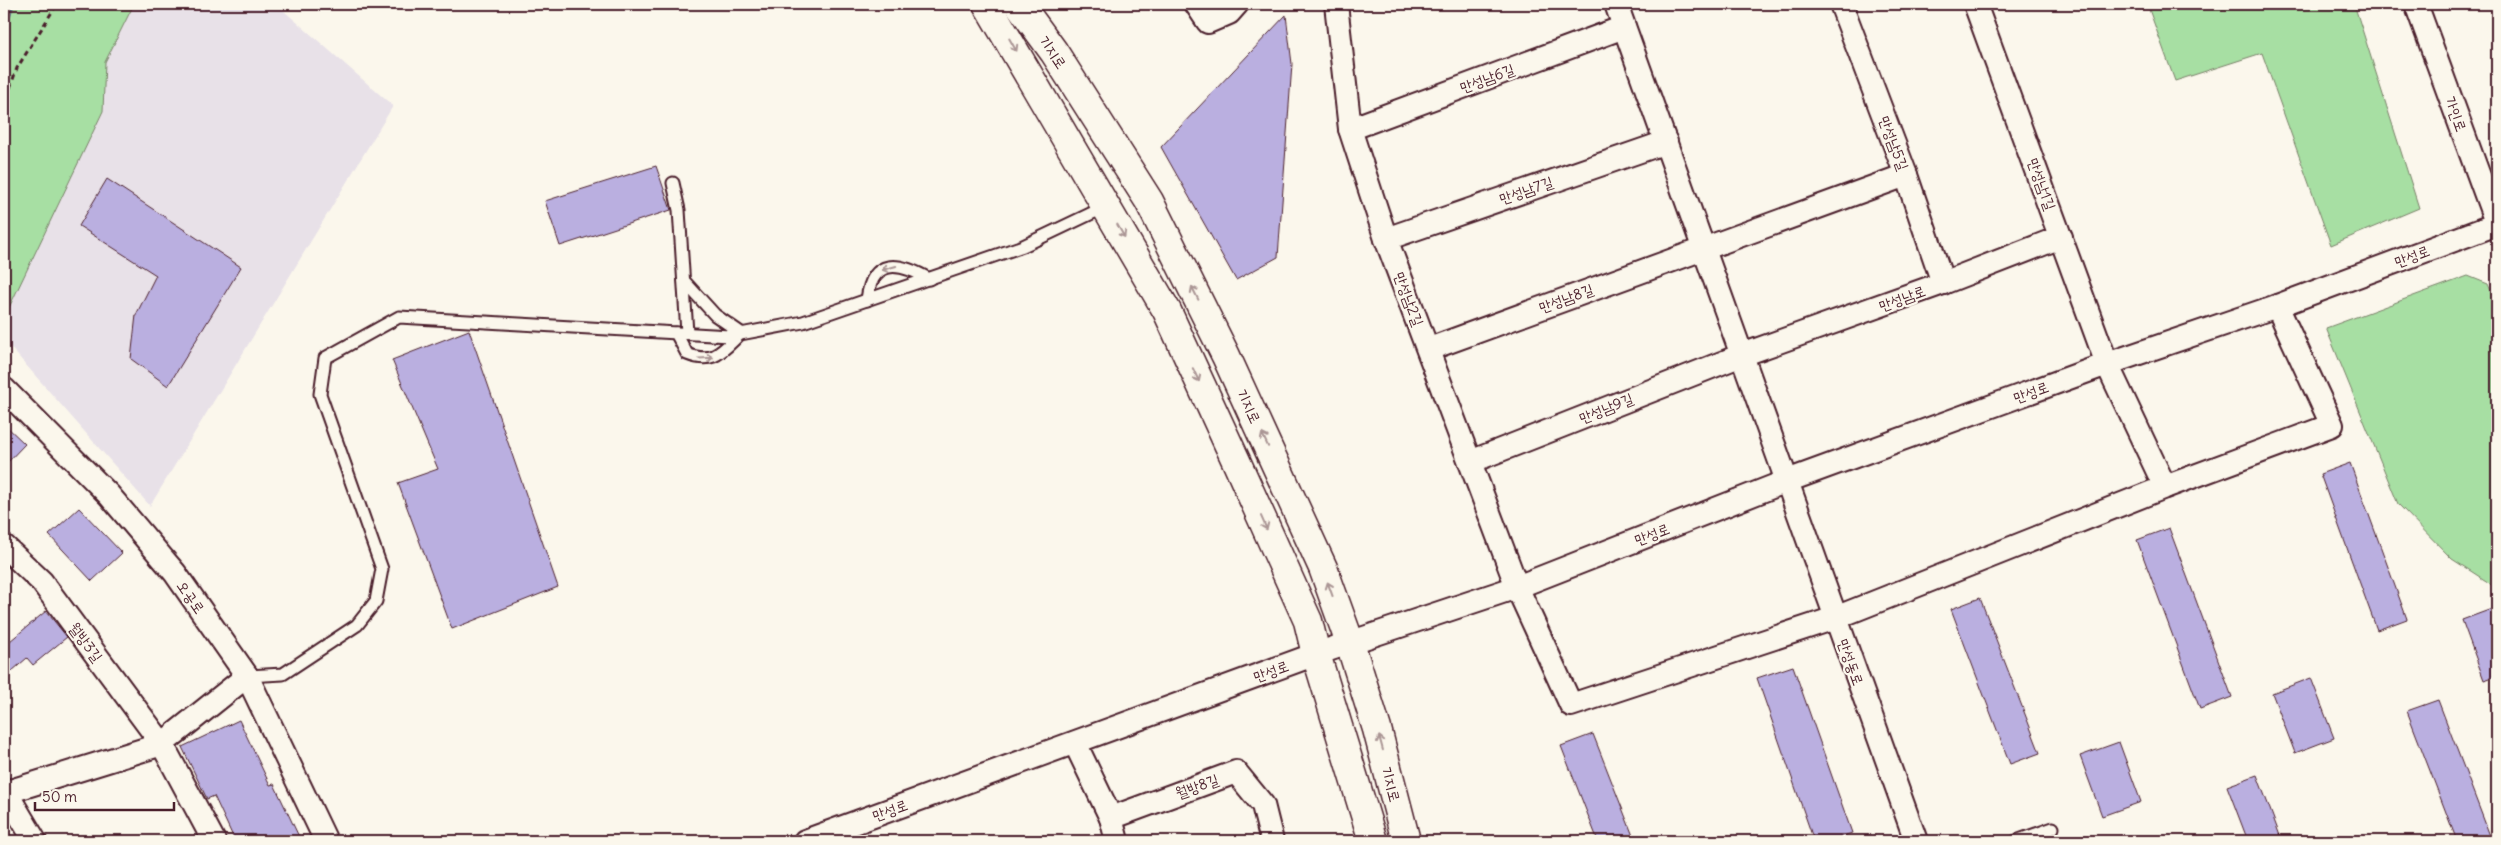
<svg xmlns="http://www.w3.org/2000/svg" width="2501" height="845" viewBox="0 0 2501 845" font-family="Delius,'Poor Story',sans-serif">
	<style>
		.built { fill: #e8e1e8 }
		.green { fill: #a7dfa3; stroke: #787f67 }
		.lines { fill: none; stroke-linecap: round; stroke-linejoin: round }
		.stream { stroke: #6f8a9d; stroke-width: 5.5 }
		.building { fill: #baafe0; stroke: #4a1f2b }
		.service-casing { stroke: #4a1f2b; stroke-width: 15 }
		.minor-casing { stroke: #4a1f2b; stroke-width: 26 }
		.tertiary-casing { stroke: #4a1f2b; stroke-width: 31 }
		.path { stroke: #4a1f2b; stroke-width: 3; stroke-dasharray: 5 4; stroke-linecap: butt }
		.service { stroke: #fbf7ec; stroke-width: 11 }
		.minor { stroke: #fbf7ec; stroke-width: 22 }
		.tertiary { stroke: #fbf7ec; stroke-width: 28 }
		.oneway { stroke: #ab9695 }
		.labels { text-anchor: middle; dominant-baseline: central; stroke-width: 4.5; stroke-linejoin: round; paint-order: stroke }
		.street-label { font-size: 15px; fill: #4a1f2b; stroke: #fbf7ec }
	</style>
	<rect width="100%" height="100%" fill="#fbf7ec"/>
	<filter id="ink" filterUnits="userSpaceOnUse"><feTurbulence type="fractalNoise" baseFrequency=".02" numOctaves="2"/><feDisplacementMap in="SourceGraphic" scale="10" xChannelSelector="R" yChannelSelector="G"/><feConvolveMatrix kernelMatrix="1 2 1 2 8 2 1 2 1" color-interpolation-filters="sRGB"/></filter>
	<g filter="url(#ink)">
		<path class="built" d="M134,4H276L393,106L150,506L4,340V318L103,111L105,62Z"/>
		<g class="green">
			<path d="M4,4H134L105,62L103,111L4,318Z"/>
			<path d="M2147,4H2354L2419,208L2331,245L2262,53L2175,81Z"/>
			<path d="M2468,276L2488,284L2497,305V588L2452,559L2398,504L2326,328Z"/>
		</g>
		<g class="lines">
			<path class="stream" d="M4,28L12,4"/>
		</g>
		<g class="building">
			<path d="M1286,15L1292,64L1278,257L1236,280L1161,147Z"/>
			<path d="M656,166L671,210L560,246L545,201Z"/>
			<path d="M107,179L241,267L168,386L131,359L136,315L156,275L79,226Z"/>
			<path d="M469,330L558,587L452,629L398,483L438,469L392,360Z"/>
			<path d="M4,424L25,444L4,466Z"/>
			<path d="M2350,463L2407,619L2377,630L2320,474Z"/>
			<path d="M79,508L122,553L92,581L49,535Z"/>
			<path d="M2169,528L2232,697L2200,709L2137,540Z"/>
			<path d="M1980,598L2040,753L2010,764L1951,609Z"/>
			<path d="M2497,607V676L2484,680L2462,620Z"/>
			<path d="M46,611L67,637L33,665L27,658L4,678V646Z"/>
			<path d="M1793,666L1852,833L1829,841H1814L1757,678Z"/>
			<path d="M2311,678L2334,738L2295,753L2272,693Z"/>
			<path d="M2438,700L2492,841H2457L2407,711Z"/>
			<path d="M239,720L270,785L274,784L301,841H235L214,796L207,799L182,747Z"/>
			<path d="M1593,734L1635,841H1598L1561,746Z"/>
			<path d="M2119,742L2141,802L2102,816L2080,756Z"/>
			<path d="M2257,775L2282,841H2248L2227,786Z"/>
		</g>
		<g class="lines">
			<defs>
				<g id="service">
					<path d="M673,183L679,210L687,333"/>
					<path d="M867,300C872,257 899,262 929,279"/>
					<path d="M676,333L687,354C714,365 722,351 741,333L715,315L684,281"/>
					<path d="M247,676L283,674L357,625L376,601L382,569L320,394L325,358L399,317L730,336L803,322L1023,246L1107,206"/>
					<path d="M2016,841L2053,828"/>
				</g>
				<g id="minor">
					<path d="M1196,4L1208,22L1229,13L1237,4"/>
					<path d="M1336,4L1350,129L1386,239L1517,587L1571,705L1835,618L2165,487L2332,425L2277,306"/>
					<path d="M1616,4L1916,841"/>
					<path d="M1841,4L1906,175L1943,283"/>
					<path d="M1975,4L2107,364L2165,487"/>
					<path d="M2416,4L2497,225"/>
					<path d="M1350,129L1624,27"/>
					<path d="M1386,239L1666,142"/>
					<path d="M1429,349L1906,175"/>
					<path d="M4,389L109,495L175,573L247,676L326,841"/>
					<path d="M1470,462L1742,355L1943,283L2061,237"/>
					<path d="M4,546L42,582L162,744L214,841"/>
					<path d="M1075,743L1111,818L1117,841"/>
					<path d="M4,789L35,841"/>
					<path d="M4,793L162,744L247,676"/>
					<path d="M1111,818L1236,772L1263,805L1272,841"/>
					<path d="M805,841L1316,654L1517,587L1787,481L2107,364L2277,306L2497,224"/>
				</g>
				<g id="tertiary">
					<path d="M987,4L1167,311L1237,463L1308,621L1316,654L1373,841"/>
					<path d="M1019,4L1054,52L1149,201L1226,356L1323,568L1350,643L1377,729L1406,841"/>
				</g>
			</defs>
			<use href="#service" class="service-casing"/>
			<use href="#minor" class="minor-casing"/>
			<use href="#tertiary" class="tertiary-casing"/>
			<path class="path" d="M4,105L17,68L57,4"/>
			<use href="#service" class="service"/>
			<use href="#minor" class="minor"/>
			<use href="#tertiary" class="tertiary"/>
		</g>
		<defs><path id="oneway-shaft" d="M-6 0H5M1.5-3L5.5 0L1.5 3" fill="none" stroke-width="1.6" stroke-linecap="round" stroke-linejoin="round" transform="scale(1.25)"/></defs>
		<g class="oneway">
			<use href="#oneway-shaft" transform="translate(1013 45) rotate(60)"/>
			<use href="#oneway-shaft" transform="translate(1121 231) rotate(60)"/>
			<use href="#oneway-shaft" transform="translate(889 268) rotate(164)"/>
			<use href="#oneway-shaft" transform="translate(1195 293) rotate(-117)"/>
			<use href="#oneway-shaft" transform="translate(706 358) rotate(-3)"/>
			<use href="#oneway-shaft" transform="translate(1196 375) rotate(65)"/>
			<use href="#oneway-shaft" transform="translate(1265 440) rotate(-115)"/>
			<use href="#oneway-shaft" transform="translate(1264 523) rotate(66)"/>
			<use href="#oneway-shaft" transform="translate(1330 589) rotate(-110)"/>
			<use href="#oneway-shaft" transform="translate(1381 743) rotate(-105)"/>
		</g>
	</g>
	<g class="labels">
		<g class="street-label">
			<text transform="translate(1053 52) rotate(56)">기지로</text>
			<text transform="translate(1487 78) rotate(-20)">만성남6길</text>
			<text transform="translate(2456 114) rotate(70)">가인로</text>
			<text transform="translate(1894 143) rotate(69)">만성남5길</text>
			<text transform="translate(2042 184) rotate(70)">만성남1길</text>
			<text transform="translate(1526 190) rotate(-19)">만성남7길</text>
			<text transform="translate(2412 256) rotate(-21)">만성로</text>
			<text transform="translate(1566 298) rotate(-20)">만성남8길</text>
			<text transform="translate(1902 298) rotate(-20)">만성남로</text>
			<text transform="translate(1409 299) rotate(69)">만성남2길</text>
			<text transform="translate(2031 392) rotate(-20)">만성로</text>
			<text transform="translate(1249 406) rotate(65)">기지로</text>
			<text transform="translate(1606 408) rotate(-22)">만성남9길</text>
			<text transform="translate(1652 534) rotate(-21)">만성로</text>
			<text transform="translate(191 597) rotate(55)">오공로</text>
			<text transform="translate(86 642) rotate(53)">월방3길</text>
			<text transform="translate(1851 662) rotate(70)">만성동로</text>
			<text transform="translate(1271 671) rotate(-20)">만성로</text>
			<text transform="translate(1391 784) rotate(75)">기지로</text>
			<text transform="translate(1197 786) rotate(-20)">월방8길</text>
			<text transform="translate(890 810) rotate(-20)">만성로</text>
		</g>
	</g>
	<rect width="2501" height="845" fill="none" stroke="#fbf7ec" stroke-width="20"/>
	<rect x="10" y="10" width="2481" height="825" fill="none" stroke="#4a1f2b" stroke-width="2" filter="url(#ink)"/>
	<path d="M35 802v8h139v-8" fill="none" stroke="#4a1f2b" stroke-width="2.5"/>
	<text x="42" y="802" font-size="15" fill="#4a1f2b" stroke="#fbf7ec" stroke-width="4" paint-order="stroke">50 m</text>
</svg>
